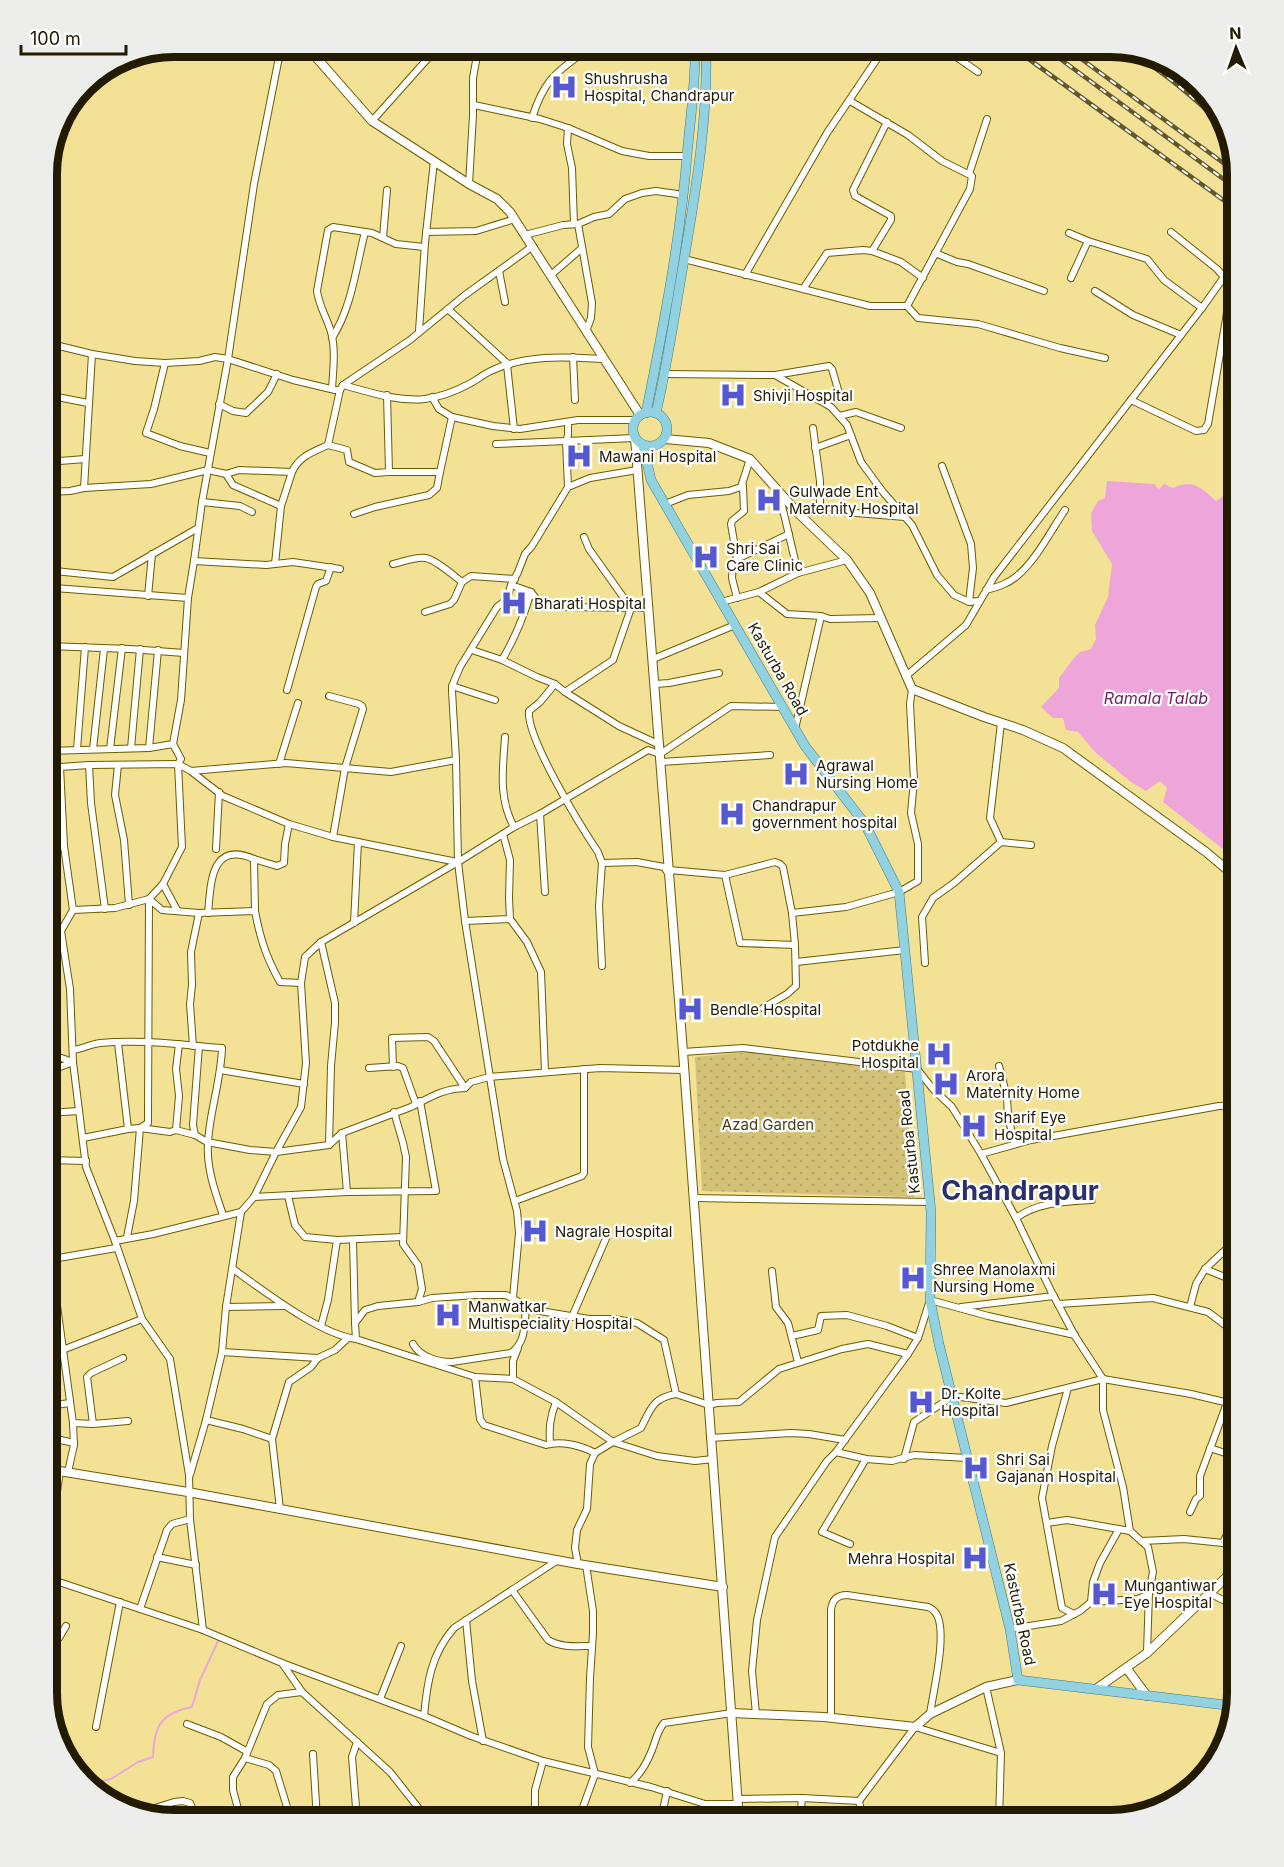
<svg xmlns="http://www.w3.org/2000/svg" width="1284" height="1867" viewBox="0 0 1284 1867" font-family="Inter,sans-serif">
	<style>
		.grass { fill: url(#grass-dots) }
		.water { fill: #eea6da }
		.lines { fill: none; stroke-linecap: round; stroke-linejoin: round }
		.stream { stroke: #eea6da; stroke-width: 2 }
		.street-casing { stroke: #6c5b00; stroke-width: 8 }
		.secondary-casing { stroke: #6c5b00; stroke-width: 10 }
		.primary-casing { stroke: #3c7d85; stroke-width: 10 }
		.street { stroke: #fff; stroke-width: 6 }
		.secondary { stroke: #fff; stroke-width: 8 }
		.primary { stroke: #92d1e0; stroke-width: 9 }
		.rail-casing { stroke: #61572d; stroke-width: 4.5 }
		.rail { stroke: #fff; stroke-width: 2; stroke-dasharray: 7; stroke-linecap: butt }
		.labels { text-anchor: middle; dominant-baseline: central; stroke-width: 4.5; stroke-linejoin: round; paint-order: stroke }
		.poi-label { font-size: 15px; fill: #221b00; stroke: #fff; text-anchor: start }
		.street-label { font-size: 15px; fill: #221b00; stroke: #fff }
		.park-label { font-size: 15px; fill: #473f1a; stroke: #fff }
		.water-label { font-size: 16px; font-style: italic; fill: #6f1d5f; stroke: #fff }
		.town-label { font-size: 27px; font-weight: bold; fill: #2c306a; stroke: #fff }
		.rim { fill: none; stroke: #221b00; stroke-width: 8 }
	</style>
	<defs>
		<pattern id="grass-dots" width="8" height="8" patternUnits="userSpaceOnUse" patternTransform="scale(1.5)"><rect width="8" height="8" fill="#d2c177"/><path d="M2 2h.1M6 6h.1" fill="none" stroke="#b4a565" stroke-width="1.8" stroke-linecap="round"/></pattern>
	</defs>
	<rect width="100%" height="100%" fill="#f3e295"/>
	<path class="grass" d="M749,1052L905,1072L914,1197L702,1191L695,1057Z"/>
	<path class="water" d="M1107,481L1154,484L1159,489L1164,484L1173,488C1192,478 1202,488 1216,501L1230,491H1237V860L1163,802L1167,788L1160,781L1146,791L1131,782L1095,752L1078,732L1066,730L1063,718H1053L1041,707L1059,688V678L1073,659L1080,652L1091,649L1096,639L1095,625L1108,597L1112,564L1092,531L1091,513L1098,501L1105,498Z"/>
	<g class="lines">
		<path class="stream" d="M89,1784L111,1779L138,1762L153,1757C154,1726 161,1713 192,1707L200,1680L219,1639"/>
		<defs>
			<g id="street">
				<path d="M942,47L978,72"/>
				<path d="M313,53L331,47L348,50L359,47"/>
				<path d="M474,105L540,119L568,128L622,151L649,156H687"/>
				<path d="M532,118C543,83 554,73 583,53"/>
				<path d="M372,121L438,47"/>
				<path d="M568,128L567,144L572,168L574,224"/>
				<path d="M969,174L987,119"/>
				<path d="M469,184L473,115V78L476,61L475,47"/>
				<path d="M578,224L592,303L591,318L586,332"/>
				<path d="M426,232L476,231L515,219"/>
				<path d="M1069,233L1088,241L1147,259L1164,280L1202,308"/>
				<path d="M525,235L563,225L578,224L594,217L609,214L625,199L642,193L656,191L677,194L684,197"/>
				<path d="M383,238L387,190"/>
				<path d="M872,251L891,220V216L855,196L853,190L887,122"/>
				<path d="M935,253L957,262L968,264L1044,291"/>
				<path d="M684,259L870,306H907L970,189L972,176L942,161L908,135L850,101"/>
				<path d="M499,271L505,302"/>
				<path d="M551,275L582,248"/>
				<path d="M745,275L827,133L885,47"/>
				<path d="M1071,278L1088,241"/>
				<path d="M803,289L827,253L863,250L872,251L901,262L923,278"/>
				<path d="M1095,291L1133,315L1181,335"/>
				<path d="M907,306L918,318L978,324L1060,348L1105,358"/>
				<path d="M449,310L509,365"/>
				<path d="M419,331L425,243L434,161"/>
				<path d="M332,338C352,307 356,267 365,232"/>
				<path d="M47,343L92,354L135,361L165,363L199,361L215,357L228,359L293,380L335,390H340L343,385C369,392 398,402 425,399C440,397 456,391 469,384C477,380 485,373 493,370C528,354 566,357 603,359"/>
				<path d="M573,357L575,400"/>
				<path d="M165,363L154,409L146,433L180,446L210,453"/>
				<path d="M507,365L514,429"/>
				<path d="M665,374L775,375L831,407L847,425L861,462L883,492L912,525L937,575L954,595L969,602L979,601"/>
				<path d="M775,375L829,366L832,369L839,393"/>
				<path d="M343,385L410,340L465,295L533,246"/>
				<path d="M332,389C333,371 336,350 331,332C327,318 319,306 317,291L328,230L333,227L372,233L396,244L424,247"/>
				<path d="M340,390L328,445L347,450L349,462L375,473L389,472L387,395"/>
				<path d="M47,395L88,403"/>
				<path d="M432,397L439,409L452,417L493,426L520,429L578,420H636"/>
				<path d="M1131,400L1196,431L1204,430L1208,424L1226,319L1230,289L1224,277L1217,269L1171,232"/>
				<path d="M219,404L233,411L246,413L268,392L277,374"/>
				<path d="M839,416L856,412L901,428"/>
				<path d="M568,422V435L566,442L568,487"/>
				<path d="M813,428L820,481V512"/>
				<path d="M496,444L635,438"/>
				<path d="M815,448L851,435"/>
				<path d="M47,462L85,459"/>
				<path d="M942,466L971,544L973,568L969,602"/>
				<path d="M389,472H440L452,417"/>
				<path d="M226,474L233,485L281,506"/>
				<path d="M84,488L92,354"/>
				<path d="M47,492L70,491L84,488L151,484L208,470L226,474L239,470L292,472C299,456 313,452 328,445"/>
				<path d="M202,502L240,506L252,512"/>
				<path d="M665,504L688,495L729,491L741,487L750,459"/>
				<path d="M797,512H844L905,517"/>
				<path d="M354,514L375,507L429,495L437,488L440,472"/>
				<path d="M737,559L789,534"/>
				<path d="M194,561L266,565L293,562L340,569"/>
				<path d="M275,564L281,506L292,472"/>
				<path d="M393,564C403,562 416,556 426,558C436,560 453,575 462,582"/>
				<path d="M55,571L113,577L198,528"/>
				<path d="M798,573L847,560"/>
				<path d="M511,585L531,592L538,601L562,607L649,608"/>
				<path d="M54,588L188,598"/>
				<path d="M986,590C997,587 1008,584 1017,576C1037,559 1050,532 1065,510"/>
				<path d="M759,592L787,614L821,616L830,619L880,618"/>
				<path d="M148,596L152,554"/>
				<path d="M737,598L732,578L733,562L737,559L731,524L732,521L744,511L743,486"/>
				<path d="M721,602L759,592L798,573L779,493"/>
				<path d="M47,612L54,607L57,542"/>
				<path d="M425,612L450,604L454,600L462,582L471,576L515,579"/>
				<path d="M47,646L130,649L184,653"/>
				<path d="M472,650L502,660L537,677L555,684L565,692L613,660L631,608L589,549L584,537"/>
				<path d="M653,659L735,625"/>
				<path d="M502,660C515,638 524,616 531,592"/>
				<path d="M906,676L966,625L994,577L1202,308L1224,277"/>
				<path d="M555,684L540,702L529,711C526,737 581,827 598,852L602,863L637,862L664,867L669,875"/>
				<path d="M655,684L669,683L719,673"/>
				<path d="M452,686L495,700"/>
				<path d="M287,690L316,587L318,584L326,581L331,567"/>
				<path d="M565,692L619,726L660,745"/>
				<path d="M329,696L359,704L362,706L363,709L345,768L333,837"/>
				<path d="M47,702L49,646"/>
				<path d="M1001,723L990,818L1001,842"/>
				<path d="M795,729L821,616"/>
				<path d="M505,737C503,768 498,798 514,827"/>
				<path d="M131,748L140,649"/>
				<path d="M149,748L158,650"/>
				<path d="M77,749L85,647"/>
				<path d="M93,749L104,649"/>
				<path d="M110,749L122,648"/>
				<path d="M47,751L149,748L173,744"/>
				<path d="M661,762L770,755"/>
				<path d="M279,764L298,703"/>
				<path d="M89,765L91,803L105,909"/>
				<path d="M118,765L115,795L124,840L129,905"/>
				<path d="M47,768L60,767"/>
				<path d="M192,772L223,796L289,824L333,837L457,862"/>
				<path d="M540,814L545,892"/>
				<path d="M503,834L510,860L509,898L510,919L527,942L541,972L545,1072"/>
				<path d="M47,847L64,846"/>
				<path d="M216,849L219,792"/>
				<path d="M669,870L725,875L740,943L795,945L792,913L846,907L899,892L918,881V844L911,813L914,780L910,704L912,689"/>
				<path d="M725,875L775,862L780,864L783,867L792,913"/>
				<path d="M163,884L177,910"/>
				<path d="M149,899L162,910L199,913L255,911C260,938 266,957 280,982L301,983"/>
				<path d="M73,910L64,846L60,767L89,765L178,764L191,771L286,763L391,772L456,760"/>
				<path d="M255,911L254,859L277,866L284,863L285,844L289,824"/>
				<path d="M208,913C211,884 210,840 254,859"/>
				<path d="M465,921L510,919"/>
				<path d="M47,923L61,931"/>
				<path d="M354,923L358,842"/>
				<path d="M321,942L335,1003V1022L331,1066L329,1145"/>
				<path d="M796,962L905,950"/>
				<path d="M925,963L922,917L933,898L954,883L1001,842L1031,845"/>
				<path d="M602,966L599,906L602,863"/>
				<path d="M763,1008L787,994L796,986L795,945"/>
				<path d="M118,1043L128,1129"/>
				<path d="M193,1046L190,1004L192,985L191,952L199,913"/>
				<path d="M73,1050C82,1049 91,1044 100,1043C140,1039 182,1045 222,1048C221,1080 210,1110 208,1142C206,1167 215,1192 223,1215"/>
				<path d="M683,1052L743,1048L917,1069L933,1089L952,1107L981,1154L1016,1218L1051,1291L1075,1336L1103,1379V1410L1123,1487L1130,1531"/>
				<path d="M999,1066L1007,1097L1008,1117L1015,1144"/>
				<path d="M393,1067L392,1038L428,1037L434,1041L465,1088"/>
				<path d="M369,1068L398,1066L403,1068L416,1104"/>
				<path d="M220,1070L304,1084"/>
				<path d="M47,1072L73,1062L47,1053"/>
				<path d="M394,1112L403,1143L406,1157L403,1244L418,1265L422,1289L418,1302"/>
				<path d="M47,1113L79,1111"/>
				<path d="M176,1130L179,1096L176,1069L179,1044"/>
				<path d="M342,1133L347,1192"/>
				<path d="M195,1135L193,1125L199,1046"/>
				<path d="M83,1138L128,1129L140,1128L170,1132L176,1130L195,1135L207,1142L250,1150L276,1152L329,1145L342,1133L411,1107C431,1097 442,1089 465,1088L471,1082L489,1077L600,1068L684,1070"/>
				<path d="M981,1154L1031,1140L1219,1106L1237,1105"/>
				<path d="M47,1160L86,1161"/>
				<path d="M288,1196L295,1225L305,1237L337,1240L403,1237"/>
				<path d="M254,1197L347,1192L436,1191L420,1101"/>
				<path d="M694,1198L930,1202"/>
				<path d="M515,1201L582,1176L584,1173V1069"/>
				<path d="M1016,1218C1038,1202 1065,1202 1092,1200"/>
				<path d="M127,1237L134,1201L140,1128L148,1123V1114L149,899"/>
				<path d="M353,1240L355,1323"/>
				<path d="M115,1241L153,1234L241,1212"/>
				<path d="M47,1260L55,1291L73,1423L74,1445L68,1472"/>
				<path d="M47,1260L116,1248"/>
				<path d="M233,1269C264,1291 319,1334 356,1339L475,1377L513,1379L556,1402L613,1442L657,1456L695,1461L713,1459"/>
				<path d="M1205,1269L1237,1282"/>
				<path d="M772,1271L776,1307L788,1323L798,1362"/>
				<path d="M513,1298L519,1233L517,1211L503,1159L465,921L458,862L456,760L452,691V686L460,667L497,607L507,599L511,585L518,572L525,554L532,546L568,487L590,478L637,470"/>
				<path d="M1058,1304L1153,1298L1208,1312L1233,1331"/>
				<path d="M226,1307L284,1306"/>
				<path d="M961,1307L1054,1296"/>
				<path d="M1190,1307L1196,1284L1205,1269L1237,1239"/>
				<path d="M572,1317L607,1236"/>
				<path d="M321,1326L328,1300L337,1240"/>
				<path d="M792,1336L818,1330L821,1316L847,1315L887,1326L918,1338"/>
				<path d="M356,1339L355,1323L365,1310L378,1306L418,1302L432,1298L476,1295H506L534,1310L589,1319H614L637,1323L664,1340L676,1394L709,1405L717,1403L739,1402L779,1369L842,1349L868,1344L908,1354"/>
				<path d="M413,1344C420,1357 438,1362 452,1362L511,1353C527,1341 524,1324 526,1306"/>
				<path d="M222,1352L318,1358"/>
				<path d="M47,1356L142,1319"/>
				<path d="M475,1377L480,1419L484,1425L546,1445C561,1440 582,1446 595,1453"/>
				<path d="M513,1379V1361L518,1348"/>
				<path d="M1068,1388L1052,1446L1042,1498L1062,1608L1074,1614"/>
				<path d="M47,1406L70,1403"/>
				<path d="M206,1420L243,1429L272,1439"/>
				<path d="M73,1423L93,1424L128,1421"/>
				<path d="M93,1424L87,1377L91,1373L123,1358"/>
				<path d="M47,1437L74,1443"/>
				<path d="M710,1438L791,1433L809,1434L845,1440"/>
				<path d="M550,1443C549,1428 550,1417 556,1402"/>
				<path d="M1210,1448L1237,1457"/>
				<path d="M836,1452L866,1459L892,1461L914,1455L967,1458"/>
				<path d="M904,1459L914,1422L953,1396L1006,1403L1103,1379L1191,1394L1237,1405"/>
				<path d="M190,1475L206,1420L222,1352L226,1307L241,1212L254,1197L276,1152L301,1107L306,1063L301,983L305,957L321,942L458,862L514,827L540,814L648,750L660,754L731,706L783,707"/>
				<path d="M280,1509L272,1439L289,1382L311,1367L318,1358L335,1350L348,1338"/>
				<path d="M1190,1512L1196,1499L1200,1496V1476L1227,1403"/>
				<path d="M1047,1523L1067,1520L1130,1531L1148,1547L1153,1572L1149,1592L1147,1652"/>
				<path d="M1142,1541L1184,1539L1223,1543L1237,1513"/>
				<path d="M850,1544L822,1532L866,1459"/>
				<path d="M157,1557L196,1565"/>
				<path d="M47,1560L60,1471"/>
				<path d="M578,1564L575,1548L577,1530L587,1509L590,1464L595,1453L613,1442L641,1428C651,1408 653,1398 676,1394"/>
				<path d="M47,1578L203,1630L282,1663L424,1716L471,1736L543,1761L651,1787L705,1804H738"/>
				<path d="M512,1590L548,1640C561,1648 578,1646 592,1646"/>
				<path d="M1211,1594L1237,1607"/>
				<path d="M1091,1602L1093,1582L1100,1563L1119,1529"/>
				<path d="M140,1609L167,1530L172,1524L190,1519"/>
				<path d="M466,1620L472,1681L483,1741"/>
				<path d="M1010,1629L1061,1621L1080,1611L1091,1602L1138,1599L1149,1594"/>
				<path d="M203,1630L190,1519L189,1475L170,1359L142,1319L115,1241L86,1167L73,1062L70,989L61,931L73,910L115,908L149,899L163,884L182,847L178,764L181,759L173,744L181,700L188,598L194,561L202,502L228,359L254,184L281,47"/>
				<path d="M47,1639L53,1640L59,1638L66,1626"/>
				<path d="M282,1663L302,1692L390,1772L428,1820"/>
				<path d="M986,1687L1001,1753L999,1820"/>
				<path d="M380,1699L401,1646"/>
				<path d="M756,1714L752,1671L757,1620L775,1537L827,1461L836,1452L908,1354L918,1338L930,1300L988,1316L1075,1335"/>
				<path d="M424,1716C427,1683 431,1654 454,1628L558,1560"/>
				<path d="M831,1718V1610C832,1600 837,1595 847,1595L928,1607C930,1608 933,1609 935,1612C949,1628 933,1692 930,1714"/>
				<path d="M187,1724L221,1737L246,1751"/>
				<path d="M96,1727L120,1602"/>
				<path d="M357,1742L352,1757L357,1820"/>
				<path d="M313,1754L317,1820"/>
				<path d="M245,1758L269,1765L276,1771L291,1820"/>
				<path d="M630,1783C641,1774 647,1763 652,1750C656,1740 657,1731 664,1723L732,1713"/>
				<path d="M738,1799L802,1798L859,1801L915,1727L1001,1753"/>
				<path d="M859,1801L863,1820"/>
				<path d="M142,1812L174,1802L183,1801L190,1803L197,1820"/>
				<path d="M241,1820L233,1790V1777L245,1758L267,1704L278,1695L302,1692"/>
				<path d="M535,1820V1790L543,1761"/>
				<path d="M581,1820L582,1810L595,1774L588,1747L590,1678L593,1633V1611L586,1565"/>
				<path d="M661,1820L667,1791"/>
				<path d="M800,1820L802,1798"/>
			</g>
			<g id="secondary">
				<path d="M307,47L372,121L469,184L497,199L510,212L640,415"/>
				<path d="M635,438L683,1052L739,1820"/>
				<path d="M665,439L709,443L750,459L797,512L847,560L870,593L912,689L984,717L1023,730L1063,748L1206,852L1237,878"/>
				<path d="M47,1469L188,1492L578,1564L723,1587"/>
				<path d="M1127,1669L1147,1696"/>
				<path d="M1096,1689L1147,1653L1237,1567"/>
				<path d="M732,1713L824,1717L915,1727L930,1714L986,1687L1018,1680"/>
			</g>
			<g id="primary">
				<circle cx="650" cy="429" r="17"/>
				<path d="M646,413C663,329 680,241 687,156C690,119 696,83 695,47"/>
				<path d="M656,413C668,362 675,311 684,260C696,189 708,119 706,47"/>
				<path d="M643,445L651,480L805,746L865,824L899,892L931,1212L930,1300L939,1344L1010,1629L1018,1680L1234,1706"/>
			</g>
		</defs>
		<use href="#street" class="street-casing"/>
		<use href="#secondary" class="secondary-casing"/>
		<use href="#primary" class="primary-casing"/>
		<use href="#street" class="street"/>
		<use href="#secondary" class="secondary"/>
		<use href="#primary" class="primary"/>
		<defs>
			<g id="rail">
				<path d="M1012,47L1237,210"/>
				<path d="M1044,47L1237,189"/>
				<path d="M1065,47L1237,173"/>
				<path d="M1120,48C1157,64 1194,99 1225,126"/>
			</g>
		</defs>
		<use href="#rail" class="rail-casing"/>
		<use href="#rail" class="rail"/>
	</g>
	<defs>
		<symbol id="hospital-bare" viewBox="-9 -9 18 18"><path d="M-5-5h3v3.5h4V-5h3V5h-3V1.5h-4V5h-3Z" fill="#5558d0" stroke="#fff" stroke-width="2.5" paint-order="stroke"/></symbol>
	</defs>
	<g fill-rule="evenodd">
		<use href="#hospital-bare" x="545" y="68" width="38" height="38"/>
		<use href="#hospital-bare" x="714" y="376" width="38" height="38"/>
		<use href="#hospital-bare" x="560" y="437" width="38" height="38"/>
		<use href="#hospital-bare" x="750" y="481" width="38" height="38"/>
		<use href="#hospital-bare" x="687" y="538" width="38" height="38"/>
		<use href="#hospital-bare" x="495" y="584" width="38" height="38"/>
		<use href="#hospital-bare" x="777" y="755" width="38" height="38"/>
		<use href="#hospital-bare" x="713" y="795" width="38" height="38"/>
		<use href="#hospital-bare" x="671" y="990" width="38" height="38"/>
		<use href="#hospital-bare" x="920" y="1035" width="38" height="38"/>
		<use href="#hospital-bare" x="927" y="1065" width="38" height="38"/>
		<use href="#hospital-bare" x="955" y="1107" width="38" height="38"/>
		<use href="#hospital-bare" x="516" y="1212" width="38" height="38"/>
		<use href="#hospital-bare" x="894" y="1259" width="38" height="38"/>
		<use href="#hospital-bare" x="429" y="1296" width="38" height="38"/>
		<use href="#hospital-bare" x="902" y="1383" width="38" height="38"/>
		<use href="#hospital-bare" x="957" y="1449" width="38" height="38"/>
		<use href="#hospital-bare" x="956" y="1539" width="38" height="38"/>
		<use href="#hospital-bare" x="1085" y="1575" width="38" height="38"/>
	</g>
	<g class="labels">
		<g class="poi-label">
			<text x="584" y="78">Shushrusha<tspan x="584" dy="17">Hospital, Chandrapur</tspan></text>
			<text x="753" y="395">Shivji Hospital</text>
			<text x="599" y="456">Mawani Hospital</text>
			<text x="789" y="491">Gulwade Ent<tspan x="789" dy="17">Maternity Hospital</tspan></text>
			<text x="726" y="548">Shri Sai<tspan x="726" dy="17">Care Clinic</tspan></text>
			<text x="534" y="603">Bharati Hospital</text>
			<text x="816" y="765">Agrawal<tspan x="816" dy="17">Nursing Home</tspan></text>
			<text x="752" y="805">Chandrapur<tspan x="752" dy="17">government hospital</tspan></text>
			<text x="710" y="1009">Bendle Hospital</text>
			<text x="919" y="1045" text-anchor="end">Potdukhe<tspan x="919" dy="17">Hospital</tspan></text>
			<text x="966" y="1075">Arora<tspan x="966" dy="17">Maternity Home</tspan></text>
			<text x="994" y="1117">Sharif Eye<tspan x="994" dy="17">Hospital</tspan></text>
			<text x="555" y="1231">Nagrale Hospital</text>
			<text x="933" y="1269">Shree Manolaxmi<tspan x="933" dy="17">Nursing Home</tspan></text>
			<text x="468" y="1306">Manwatkar<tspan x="468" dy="17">Multispeciality Hospital</tspan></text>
			<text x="941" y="1393">Dr. Kolte<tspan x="941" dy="17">Hospital</tspan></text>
			<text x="996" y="1459">Shri Sai<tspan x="996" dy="17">Gajanan Hospital</tspan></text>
			<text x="955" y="1558" text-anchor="end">Mehra Hospital</text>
			<text x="1124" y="1585">Mungantiwar<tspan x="1124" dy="17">Eye Hospital</tspan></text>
		</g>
		<g class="street-label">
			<text transform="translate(778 669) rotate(60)">Kasturba Road</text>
			<text transform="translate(909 1142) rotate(-96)">Kasturba Road</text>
			<text transform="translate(1020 1614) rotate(78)">Kasturba Road</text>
		</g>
		<g class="park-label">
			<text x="768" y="1124">Azad Garden</text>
		</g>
		<g class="water-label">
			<text x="1156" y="698">Ramala Talab</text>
		</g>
		<g class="town-label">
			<text x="1020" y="1190">Chandrapur</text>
		</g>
	</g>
	<path d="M0 0H1284V1867H0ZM174 57H1110A117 117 0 0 1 1227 174V1693A117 117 0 0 1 1110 1810H174A117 117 0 0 1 57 1693V174A117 117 0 0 1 174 57Z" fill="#ededeb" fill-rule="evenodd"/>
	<path class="rim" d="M174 57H1110A117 117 0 0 1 1227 174V1693A117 117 0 0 1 1110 1810H174A117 117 0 0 1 57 1693V174A117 117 0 0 1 174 57Z"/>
	<g transform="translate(1236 48) rotate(358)" stroke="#ffffff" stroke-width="4.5" paint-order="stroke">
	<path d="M0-4.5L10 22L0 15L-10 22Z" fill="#221b00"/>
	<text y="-9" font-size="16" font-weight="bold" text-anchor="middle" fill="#221b00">N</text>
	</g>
	<path d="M21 45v9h105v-9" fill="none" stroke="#221b00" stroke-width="3"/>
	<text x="30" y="45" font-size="18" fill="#221b00" stroke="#ffffff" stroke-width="4.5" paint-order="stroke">100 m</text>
</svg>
